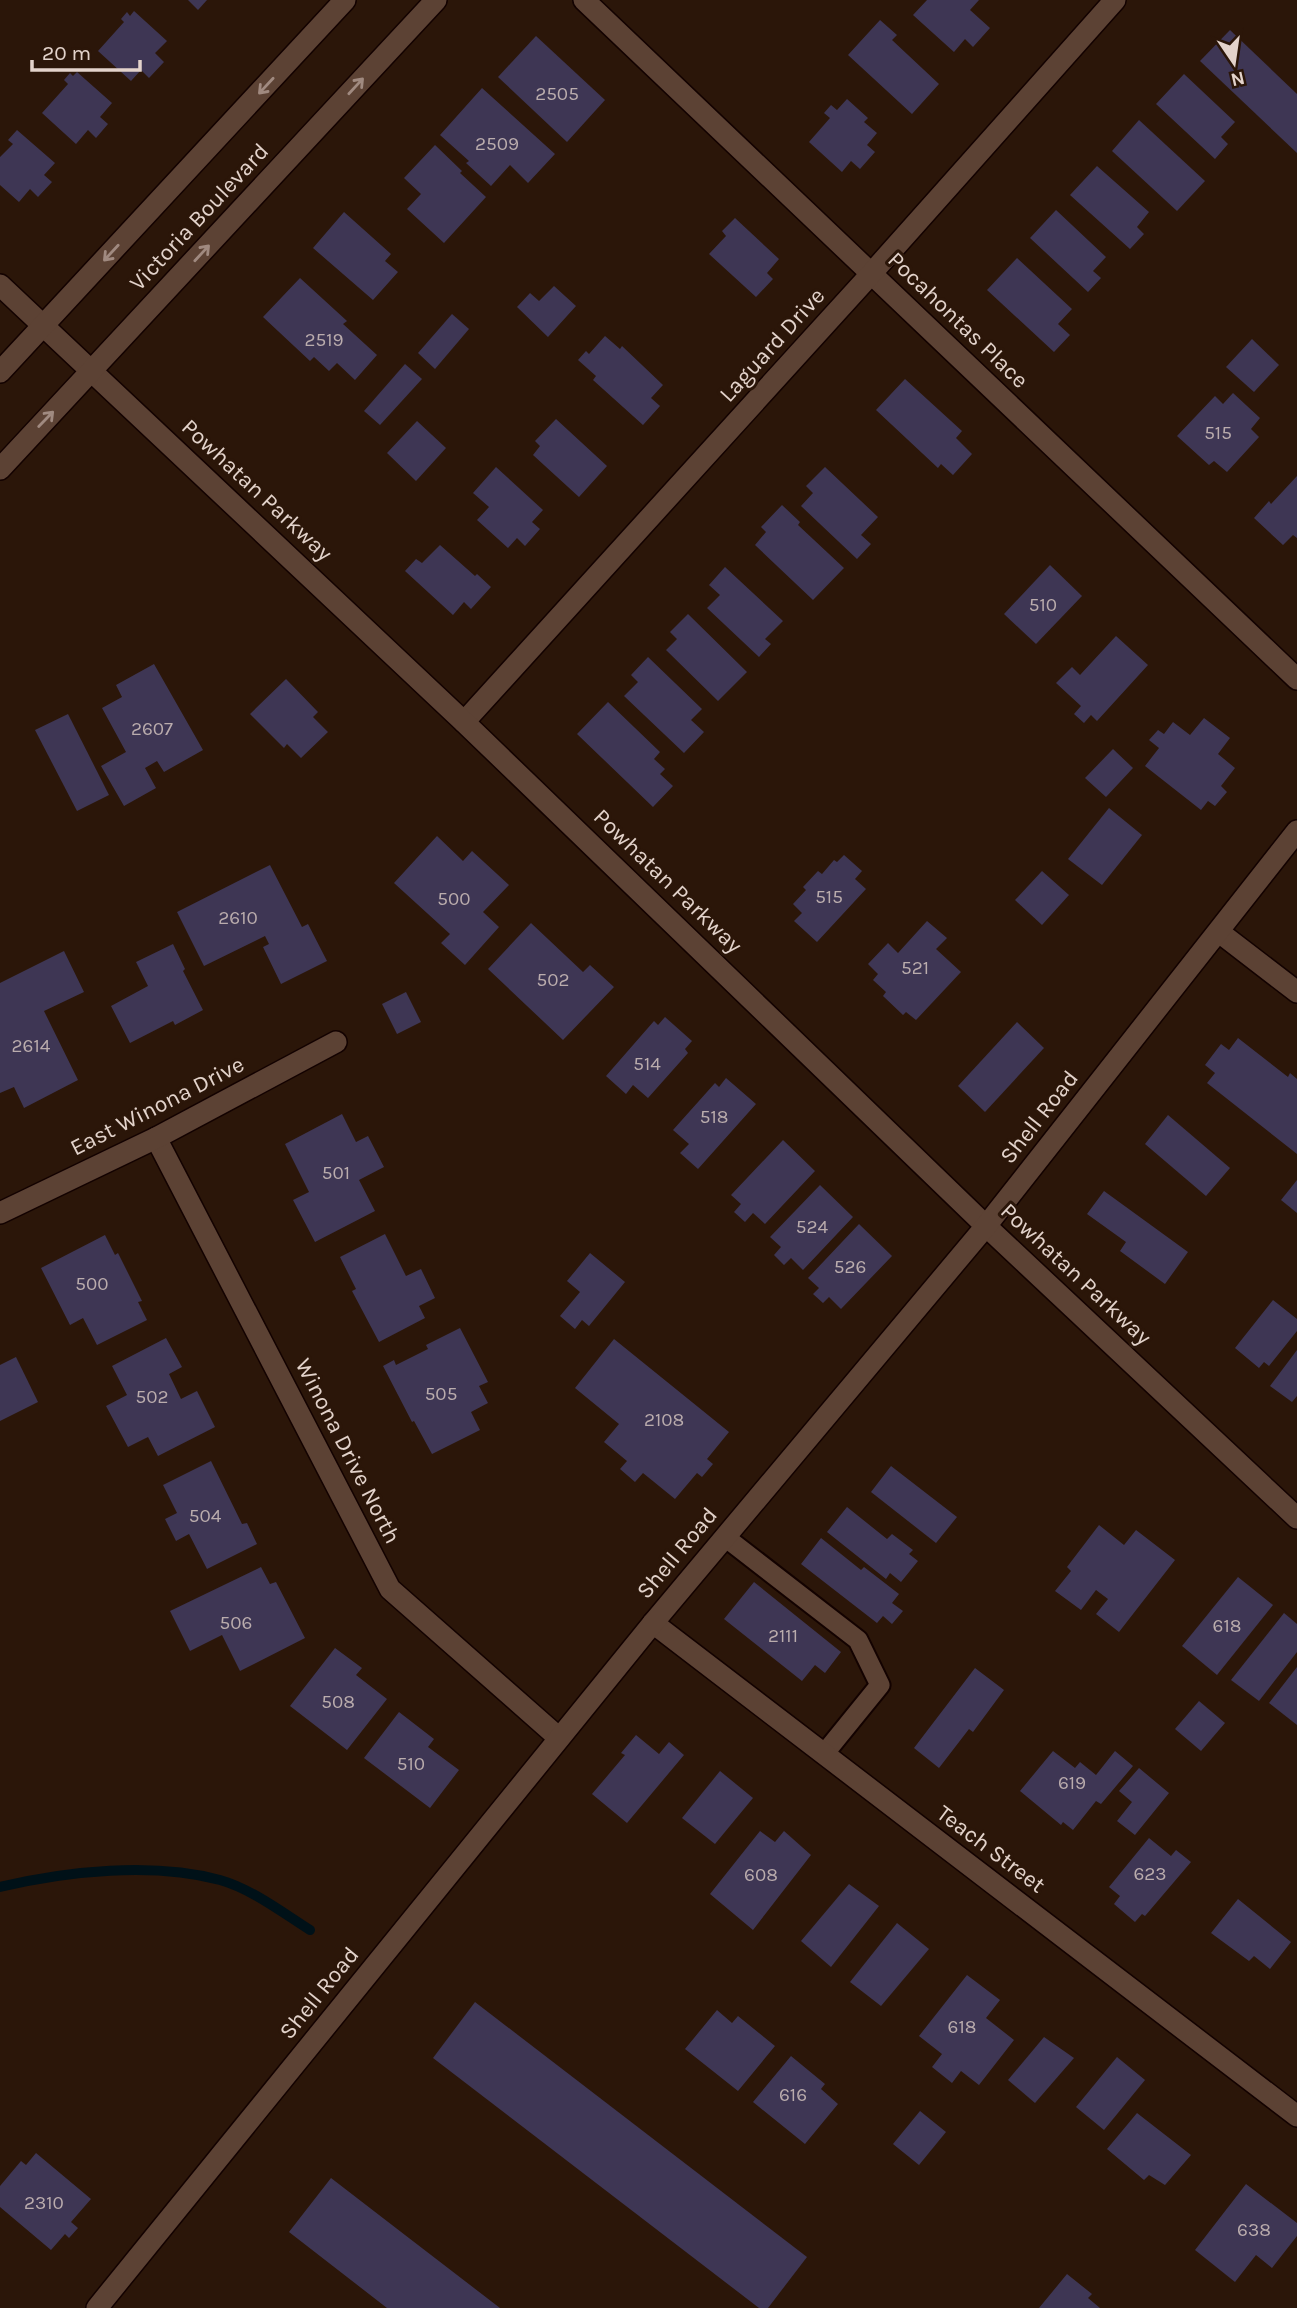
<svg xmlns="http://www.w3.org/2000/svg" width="1297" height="2308" viewBox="0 0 1297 2308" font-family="Karla,sans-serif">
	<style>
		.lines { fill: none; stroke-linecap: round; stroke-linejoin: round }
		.stream { stroke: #001118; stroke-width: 10 }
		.building { fill: #3e3654 }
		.lane-casing { stroke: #130200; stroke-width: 23 }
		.street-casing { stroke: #130200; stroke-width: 24 }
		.secondary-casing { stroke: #130200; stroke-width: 24 }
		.lane { stroke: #5c4234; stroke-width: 19 }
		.street { stroke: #5c4234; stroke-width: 21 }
		.secondary { stroke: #5c4234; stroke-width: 21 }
		.oneway { stroke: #a08a80 }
		.labels { text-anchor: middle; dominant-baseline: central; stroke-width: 6; stroke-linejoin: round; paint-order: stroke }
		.number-label { font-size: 19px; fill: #baacad }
		.street-label { font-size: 23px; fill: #e3d3cb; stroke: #2b1609 }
	</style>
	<rect width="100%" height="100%" fill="#2b1609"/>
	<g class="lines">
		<path class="stream" d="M0,1887C67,1871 153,1862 220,1880C252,1889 283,1913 310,1930"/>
	</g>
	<g class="building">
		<path d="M188,0H207L198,10Z"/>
		<path d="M927,0H979L970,10L990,28L973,47L965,39L954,52L913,15Z"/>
		<path d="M134,11L167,41L155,53L164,62L149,78L141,70L131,81L98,51L124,22L121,19L127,12L130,16Z"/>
		<path d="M880,20L897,35L892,40L939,84L912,114L848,55Z"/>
		<path d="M1230,30L1297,94V153L1200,61Z"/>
		<path d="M536,36L605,100L567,142L498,77Z"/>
		<path d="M77,72L112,103L100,117L108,124L96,138L88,130L76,144L42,113L68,84L64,80L70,73L73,76Z"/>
		<path d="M1184,74L1235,122L1221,137L1228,144L1215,159L1156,104Z"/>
		<path d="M482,88L555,154L528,183L510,165L491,186L466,163L469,161L440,135Z"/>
		<path d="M847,99L868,118L864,122L877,133L867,145L875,152L860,169L851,161L842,172L809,142L830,118L824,113L831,105L837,110Z"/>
		<path d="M1139,120L1205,181L1177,211L1112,151Z"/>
		<path d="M17,130L55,163L44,175L52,182L38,197L30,189L19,202L0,185V157L13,144L8,140Z"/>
		<path d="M435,145L462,171L460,173L486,197L444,243L407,209L421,194L404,178Z"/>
		<path d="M1097,166L1149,212L1137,227L1144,234L1130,249L1070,195Z"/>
		<path d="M1056,210L1106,257L1093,271L1101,278L1088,292L1030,238Z"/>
		<path d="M344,212L391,254L385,261L398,272L373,300L313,248Z"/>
		<path d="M735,218L779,259L767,273L773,279L756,297L709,254L726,236L722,231Z"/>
		<path d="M1017,258L1072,309L1058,324L1070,335L1054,352L987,290Z"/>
		<path d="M300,278L347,321L343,324L377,355L355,380L337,363L329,371L314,357L310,361L263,317Z"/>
		<path d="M554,286L576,306L548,337L517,307L530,293L539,301Z"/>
		<path d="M452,314L469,329L435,369L418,353Z"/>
		<path d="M605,336L620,349L622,346L663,385L651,398L660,406L643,425L593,380L596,376L578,360L586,351L589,354Z"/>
		<path d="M1252,339L1279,365L1254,392L1226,367Z"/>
		<path d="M405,364L422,379L380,425L364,411Z"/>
		<path d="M905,379L962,431L956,438L972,454L953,475L941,464L938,468L876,410Z"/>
		<path d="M1233,393L1260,418L1251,429L1259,437L1227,472L1214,461L1209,465L1177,436L1215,396L1223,404Z"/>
		<path d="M556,419L607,466L579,497L533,455L540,446L535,441Z"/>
		<path d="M417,421L446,448L416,481L387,453Z"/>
		<path d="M496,467L543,510L532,522L540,529L525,546L517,538L508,548L477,520L489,507L473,493Z"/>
		<path d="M825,467L878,517L861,535L871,544L857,559L801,506L813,493L806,486Z"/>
		<path d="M1297,476V538L1293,535L1283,545L1254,518L1269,501L1271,504Z"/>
		<path d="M782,505L800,522L798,525L844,568L813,600L755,545L766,532L761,527Z"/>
		<path d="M440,545L475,576L477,574L491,587L471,609L464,602L453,615L405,571L416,559L422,563Z"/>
		<path d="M1050,565L1082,596L1036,644L1004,614Z"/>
		<path d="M725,567L783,621L765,639L771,644L759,657L707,608L720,595L709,585Z"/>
		<path d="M688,614L747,672L718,701L666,650L677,639L670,632Z"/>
		<path d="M1116,636L1148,665L1097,721L1091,715L1084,723L1074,714L1081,706L1056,683L1072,667L1080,675Z"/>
		<path d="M648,657L702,709L691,720L704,732L684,753L624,696L638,682L631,675Z"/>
		<path d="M154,664L203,750L164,772L157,761L145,768L156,788L124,806L101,766L126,752L102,708L122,697L116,685Z"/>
		<path d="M286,679L318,712L313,717L328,732L301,758L287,744L284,748L250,714Z"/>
		<path d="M608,702L660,752L654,759L665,769L660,774L673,786L653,807L577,734Z"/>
		<path d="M68,714L109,795L77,811L35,730Z"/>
		<path d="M1204,718L1230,738L1218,754L1235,768L1221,786L1227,792L1215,806L1208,801L1201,810L1145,766L1159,748L1149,740L1158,730L1164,734L1173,722L1190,735Z"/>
		<path d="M1113,749L1133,768L1106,797L1085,778Z"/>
		<path d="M1109,808L1142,835L1102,885L1068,859Z"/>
		<path d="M437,836L463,861L472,851L509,885L483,912L499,927L465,965L441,943L450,934L394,883Z"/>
		<path d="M844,855L862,871L855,879L866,889L817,942L794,921L802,913L793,904L806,890L803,887L818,871L822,874L834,860L837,862Z"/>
		<path d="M270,865L302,927L308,924L327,961L281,984L263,947L269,944L265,936L204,966L177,912Z"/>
		<path d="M1042,871L1069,895L1042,925L1015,900Z"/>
		<path d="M927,921L947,938L936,949L961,972L916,1020L906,1012L903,1015L883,996L886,992L873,980L878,974L868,964L888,943L898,953Z"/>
		<path d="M531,923L583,972L590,965L614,987L563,1040L488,969Z"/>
		<path d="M173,944L185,969L183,971L203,1010L175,1025L173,1021L130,1043L111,1006L148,986L136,962Z"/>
		<path d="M64,951L84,992L44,1011L78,1080L24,1108L14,1087L0,1093V983Z"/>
		<path d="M406,992L421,1022L397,1034L382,1004Z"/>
		<path d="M665,1017L692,1041L685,1049L688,1053L648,1098L633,1085L626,1094L606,1076L654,1021L658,1025Z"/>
		<path d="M1017,1022L1044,1048L985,1112L958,1086Z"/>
		<path d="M1238,1038L1288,1077L1290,1073L1297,1079V1154L1207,1083L1215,1073L1205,1065L1221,1044L1229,1050Z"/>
		<path d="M726,1078L756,1104L698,1169L680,1153L689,1144L673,1130L715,1083L719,1087Z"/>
		<path d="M342,1114L356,1142L368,1136L384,1167L359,1180L375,1211L315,1242L293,1200L309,1192L285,1144Z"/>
		<path d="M1168,1115L1230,1168L1206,1196L1145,1144Z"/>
		<path d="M783,1140L815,1171L765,1224L753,1213L745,1222L734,1212L741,1204L731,1195Z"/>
		<path d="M1297,1180V1213L1281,1200Z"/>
		<path d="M820,1185L853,1217L803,1270L791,1258L784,1265L774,1255L781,1247L770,1237Z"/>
		<path d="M1104,1191L1188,1252L1165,1284L1120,1251L1126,1242L1087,1214Z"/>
		<path d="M859,1224L892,1256L841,1309L829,1297L823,1303L813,1294L819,1288L808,1278Z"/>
		<path d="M385,1234L406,1276L421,1269L435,1298L419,1306L425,1318L379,1342L352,1291L356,1289L340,1257Z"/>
		<path d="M105,1235L115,1255L118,1253L142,1301L138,1302L147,1320L97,1345L83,1318L70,1325L41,1268Z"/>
		<path d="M590,1253L625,1282L589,1326L582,1320L575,1329L560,1316L580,1292L567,1281Z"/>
		<path d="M1273,1300L1297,1319V1331L1269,1366L1264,1362L1259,1368L1235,1348Z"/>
		<path d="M460,1328L488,1382L479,1386L488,1403L471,1412L480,1430L432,1454L414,1421L412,1422L383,1366L394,1360L396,1365L428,1349L426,1345Z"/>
		<path d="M166,1338L182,1367L169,1374L181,1399L197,1391L215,1427L158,1456L148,1437L128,1447L106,1406L127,1395L112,1366Z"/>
		<path d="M614,1339L729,1432L707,1459L713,1464L702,1477L697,1473L675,1499L643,1473L635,1482L620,1469L627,1461L604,1442L619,1424L575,1388Z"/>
		<path d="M1297,1350V1396L1292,1402L1270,1386Z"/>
		<path d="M16,1357L38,1402L0,1421V1365Z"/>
		<path d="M211,1461L242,1524L247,1523L257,1544L207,1569L189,1534L176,1541L165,1519L177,1513L163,1485Z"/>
		<path d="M891,1466L957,1517L936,1543L871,1492Z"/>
		<path d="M847,1507L887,1539L892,1534L913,1550L909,1554L918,1561L901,1582L890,1573L886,1579L827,1532Z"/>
		<path d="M1099,1525L1124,1545L1136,1530L1175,1560L1119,1632L1096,1614L1108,1599L1096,1590L1081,1610L1055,1591L1071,1571L1067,1567Z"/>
		<path d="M821,1538L861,1570L864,1567L899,1594L892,1603L903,1611L892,1624L883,1616L877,1623L801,1564Z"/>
		<path d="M261,1567L270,1584L276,1582L305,1638L240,1671L222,1635L190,1651L170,1611Z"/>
		<path d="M1238,1577L1273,1605L1217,1675L1182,1646Z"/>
		<path d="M754,1582L841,1652L825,1673L815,1665L802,1681L724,1619Z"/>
		<path d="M1284,1613L1297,1624V1652L1259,1701L1231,1680Z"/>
		<path d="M335,1648L362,1668L356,1675L387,1699L347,1750L290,1706Z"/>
		<path d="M1297,1667V1725L1269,1703Z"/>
		<path d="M975,1668L1004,1690L973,1732L969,1729L939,1768L914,1748Z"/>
		<path d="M1199,1701L1225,1723L1201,1751L1175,1729Z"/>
		<path d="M399,1712L434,1739L428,1747L459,1770L430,1808L364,1758Z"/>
		<path d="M636,1735L659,1754L669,1742L684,1755L627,1823L592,1794L625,1755L621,1753Z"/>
		<path d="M1053,1751L1075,1768L1080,1762L1096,1775L1115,1751L1133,1766L1101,1804L1096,1801L1073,1830L1063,1822L1061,1825L1020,1791Z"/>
		<path d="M1139,1768L1169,1793L1135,1835L1117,1821L1132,1802L1119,1791Z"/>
		<path d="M720,1771L753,1798L715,1844L682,1818Z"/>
		<path d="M760,1831L775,1842L784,1831L811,1855L753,1930L710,1894Z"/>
		<path d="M1149,1838L1171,1856L1176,1850L1191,1862L1145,1916L1142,1914L1135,1922L1114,1904L1120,1896L1109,1887Z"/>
		<path d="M849,1884L879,1906L831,1967L801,1941Z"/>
		<path d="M1238,1899L1291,1942L1270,1969L1254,1956L1249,1961L1211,1933Z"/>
		<path d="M897,1923L929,1949L881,2006L850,1982Z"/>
		<path d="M967,1975L1000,2000L986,2018L1014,2040L979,2085L961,2071L952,2083L932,2067L942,2054L919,2036Z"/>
		<path d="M475,2002L807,2257L768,2308H759L433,2058Z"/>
		<path d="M717,2010L732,2023L738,2016L775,2046L738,2091L685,2049Z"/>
		<path d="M1044,2037L1074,2058L1035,2103L1008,2080Z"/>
		<path d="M791,2056L825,2084L821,2089L838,2104L805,2144L753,2102Z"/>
		<path d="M1117,2057L1145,2080L1104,2130L1076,2107Z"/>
		<path d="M920,2111L946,2132L919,2165L893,2144Z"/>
		<path d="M1137,2113L1191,2155L1165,2185L1149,2175L1144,2180L1107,2149Z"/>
		<path d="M36,2153L91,2199L71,2222L78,2228L69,2238L65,2234L51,2250L0,2207V2186L21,2161L26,2165Z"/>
		<path d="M331,2178L405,2235L500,2308H387L289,2232Z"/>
		<path d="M1246,2184L1297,2223V2236L1272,2268L1256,2255L1235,2282L1195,2250Z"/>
		<path d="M1067,2274L1092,2294L1088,2298L1100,2308H1039Z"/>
	</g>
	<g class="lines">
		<defs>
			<path id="lane" d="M725,1537L858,1640L880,1685L824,1754"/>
			<g id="street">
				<path d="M584,0L1297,679"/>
				<path d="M464,722L871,274L1115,0"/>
				<path d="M1219,932L1297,992"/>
				<path d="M156,1138L390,1589L559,1738"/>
				<path d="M0,1213L156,1138L336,1042"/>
				<path d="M653,1623L1297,2116"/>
			</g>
			<g id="secondary">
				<path d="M0,285L464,722L986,1226L1297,1518"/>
				<path d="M0,372L345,0"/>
				<path d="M0,469L436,0"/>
				<path d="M97,2308L653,1623L986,1226L1297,831"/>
			</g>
		</defs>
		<use href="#lane" class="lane-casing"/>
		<use href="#street" class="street-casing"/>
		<use href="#secondary" class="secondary-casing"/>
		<use href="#lane" class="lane"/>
		<use href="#street" class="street"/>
		<use href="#secondary" class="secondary"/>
	</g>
	<defs><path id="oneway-shaft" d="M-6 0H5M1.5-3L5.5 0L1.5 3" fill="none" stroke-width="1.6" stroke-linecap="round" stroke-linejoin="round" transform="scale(1.75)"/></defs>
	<g class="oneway">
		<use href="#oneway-shaft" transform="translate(266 86) rotate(133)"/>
		<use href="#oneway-shaft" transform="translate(356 86) rotate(-47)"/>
		<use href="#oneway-shaft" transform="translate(111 253) rotate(133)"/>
		<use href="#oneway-shaft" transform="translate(202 253) rotate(-47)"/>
		<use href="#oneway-shaft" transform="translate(46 419) rotate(-46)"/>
	</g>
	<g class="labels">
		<g class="number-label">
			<text x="557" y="94">2505</text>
			<text x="497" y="144">2509</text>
			<text x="324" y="340">2519</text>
			<text x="1218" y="433">515</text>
			<text x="1043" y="605">510</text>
			<text x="152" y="729">2607</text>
			<text x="829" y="897">515</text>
			<text x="454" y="899">500</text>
			<text x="238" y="918">2610</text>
			<text x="915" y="968">521</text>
			<text x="553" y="980">502</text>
			<text x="31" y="1046">2614</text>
			<text x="647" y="1064">514</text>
			<text x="714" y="1117">518</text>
			<text x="336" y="1173">501</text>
			<text x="812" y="1227">524</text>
			<text x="850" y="1267">526</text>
			<text x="92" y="1284">500</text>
			<text x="441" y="1394">505</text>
			<text x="152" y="1397">502</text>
			<text x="664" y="1420">2108</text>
			<text x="205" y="1516">504</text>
			<text x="236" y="1623">506</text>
			<text x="1227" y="1626">618</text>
			<text x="783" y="1636">2111</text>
			<text x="338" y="1702">508</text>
			<text x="411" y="1764">510</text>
			<text x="1072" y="1783">619</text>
			<text x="1150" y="1874">623</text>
			<text x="761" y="1875">608</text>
			<text x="962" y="2027">618</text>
			<text x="793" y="2095">616</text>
			<text x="44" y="2203">2310</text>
			<text x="1254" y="2230">638</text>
		</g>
		<g class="street-label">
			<text transform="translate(199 217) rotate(-47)">Victoria Boulevard</text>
			<text transform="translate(958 320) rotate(44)">Pocahontas Place</text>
			<text transform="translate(772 345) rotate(-48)">Laguard Drive</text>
			<text transform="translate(257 490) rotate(43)">Powhatan Parkway</text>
			<text transform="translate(668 881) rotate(44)">Powhatan Parkway</text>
			<text transform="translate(157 1106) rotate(-27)">East Winona Drive</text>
			<text transform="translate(1039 1117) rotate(-52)">Shell Road</text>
			<text transform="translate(1076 1274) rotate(43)">Powhatan Parkway</text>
			<text transform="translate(348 1451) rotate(63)">Winona Drive North</text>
			<text transform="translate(677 1553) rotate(-50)">Shell Road</text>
			<text transform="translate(991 1849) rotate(37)">Teach Street</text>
			<text transform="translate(319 1993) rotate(-51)">Shell Road</text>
		</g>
	</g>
	<g transform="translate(1234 63) rotate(167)" stroke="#2b1609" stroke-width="5" paint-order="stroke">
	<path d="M0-5L12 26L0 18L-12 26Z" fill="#e3d3cb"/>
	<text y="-10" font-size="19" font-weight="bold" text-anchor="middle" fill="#e3d3cb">N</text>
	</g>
	<path d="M32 60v10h108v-10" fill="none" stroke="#e3d3cb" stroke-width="3.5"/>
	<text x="42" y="60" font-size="21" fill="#e3d3cb" stroke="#2b1609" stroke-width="5" paint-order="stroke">20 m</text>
</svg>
